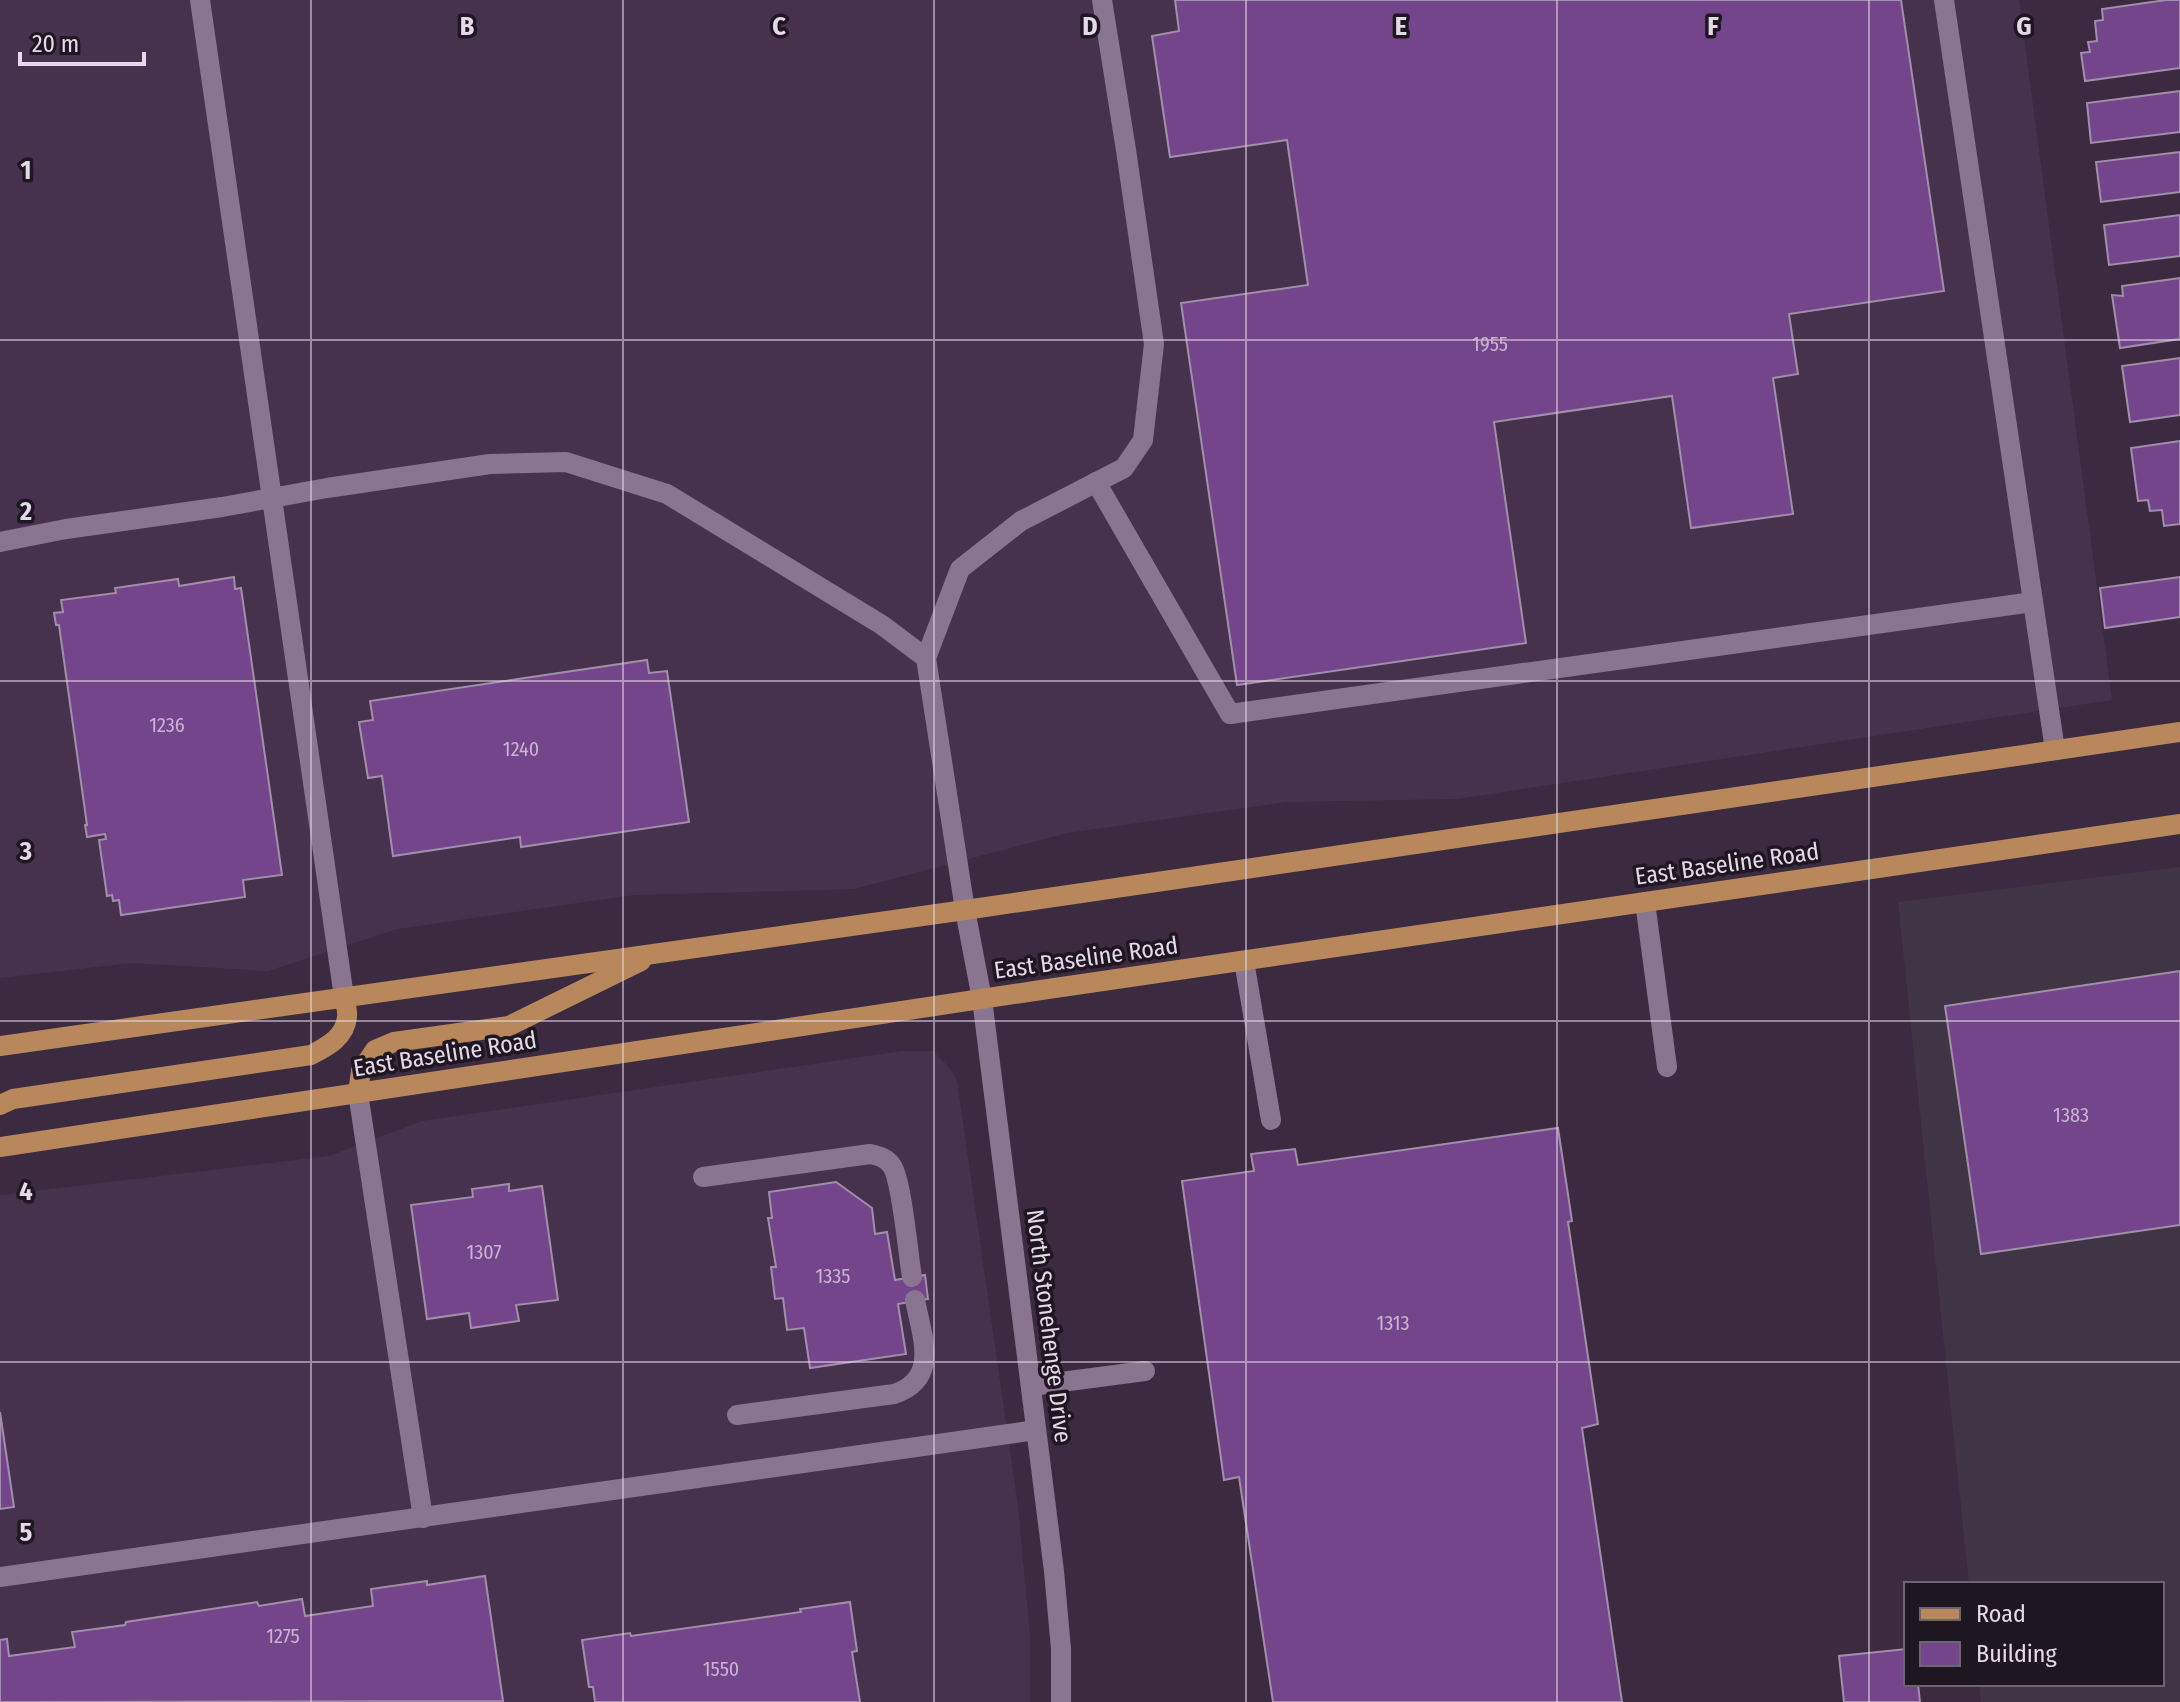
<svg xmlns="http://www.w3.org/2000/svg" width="2180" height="1702" viewBox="0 0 2180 1702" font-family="'Fira Sans Condensed',sans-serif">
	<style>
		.built { fill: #47324e }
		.education { fill: #3f3544 }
		.building { fill: #75458c; stroke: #a08eaa; stroke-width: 2 }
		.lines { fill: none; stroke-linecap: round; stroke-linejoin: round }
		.minor { stroke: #897590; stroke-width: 20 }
		.major { stroke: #b8875c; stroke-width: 20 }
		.grid { fill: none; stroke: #e4d9e8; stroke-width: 2; stroke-opacity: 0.55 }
		.labels { text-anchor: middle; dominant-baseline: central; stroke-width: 7; stroke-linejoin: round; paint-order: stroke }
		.number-label { font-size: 20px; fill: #c8b4d1 }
		.street-label { font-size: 24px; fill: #e4d9e8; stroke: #1e1621 }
		.grid-label { font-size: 26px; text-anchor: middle; font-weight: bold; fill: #e4d9e8; stroke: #1e1621; stroke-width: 7; stroke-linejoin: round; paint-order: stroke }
	</style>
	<rect width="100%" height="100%" fill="#3c2a41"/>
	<g class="built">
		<path d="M0,0H2019L2112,700L1457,799L1286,802L1067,833L854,889L634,895L397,929L268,971L131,963L0,978Z"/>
		<path d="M902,1051H933L948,1066L957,1081L1018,1507L1030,1634V1702H0V1195L329,1156L422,1121Z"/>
	</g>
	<path class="education" d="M2180,867V1702H1981L1979,1684H2162V1584H1969L1898,902Z"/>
	<g class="building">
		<path d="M1175,0H1901L1944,291L1789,314L1798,374L1773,378L1793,514L1691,528L1672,396L1494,422L1526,643L1237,685L1181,303L1308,285L1287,140L1170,157L1152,36L1179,31Z"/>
		<path d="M2166,0H2180V68L2085,81L2081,53L2090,52L2088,42L2097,41L2095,21L2103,20L2102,9Z"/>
		<path d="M2180,91V132L2091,143L2087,103Z"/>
		<path d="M2180,152V192L2101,202L2096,162Z"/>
		<path d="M2180,215V256L2109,265L2104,225Z"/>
		<path d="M2180,278V339L2120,348L2112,295L2123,296L2122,286Z"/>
		<path d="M2180,358V415L2130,422L2122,366Z"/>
		<path d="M2180,441V524L2164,526L2162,510L2150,511L2148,500L2138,501L2131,448Z"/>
		<path d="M234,577L235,589L241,588L282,875L243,880L245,897L121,915L119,900L113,901L112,895L107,896L99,840L106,839L105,834L87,837L85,825H87L59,625H56L54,613L63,612L61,600L116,593L115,588L178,579L179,586Z"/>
		<path d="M2180,577V617L2105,628L2100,588Z"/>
		<path d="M647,660L649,673L667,671L689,822L521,847L520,837L393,856L382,776L368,778L359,722L373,720L370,701Z"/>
		<path d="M2180,971V1225L1981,1254L1945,1006Z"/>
		<path d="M1558,1128L1572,1221L1568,1222L1598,1424L1582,1428L1622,1702H1273L1239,1477L1224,1480L1182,1181L1254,1171L1251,1154L1295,1149L1298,1165Z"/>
		<path d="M836,1182L872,1208L875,1234L887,1232L895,1280L925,1275L928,1299L898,1304L906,1354L810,1368L804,1328L787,1330L783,1298L775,1299L771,1267H776L768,1218H772L769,1192Z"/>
		<path d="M509,1184V1191L542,1186L558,1300L516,1305L519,1321L471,1328L469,1313L427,1319L411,1205L473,1197L472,1189Z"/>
		<path d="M0,1412L14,1507L0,1509Z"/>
		<path d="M485,1576L503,1701L0,1702V1640L7,1639L9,1656L75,1647L72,1632L125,1625L126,1622L257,1602L259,1606L302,1599L305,1616L373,1606L371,1589L427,1581V1585Z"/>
		<path d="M850,1602L857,1651L852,1652L860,1702H595L593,1687H589L582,1640L630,1633L631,1636L801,1612L800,1609Z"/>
		<path d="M1906,1649V1684H1918L1920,1702H1844L1839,1656Z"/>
	</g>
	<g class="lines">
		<g class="minor">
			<path d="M200,0L344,997"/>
			<path d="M1944,0L2055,750"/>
			<path d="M1096,482L1230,714L2033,602"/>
			<path d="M0,542L66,529L222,507L327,488L490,464L566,462L667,494L882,625L926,658L965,910L982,999L1054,1571L1061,1649V1702"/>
			<path d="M926,658L960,569L1021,521L1124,468L1143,440L1154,344L1126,150L1102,0"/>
			<path d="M1645,902L1667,1067"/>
			<path d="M1244,961L1271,1120"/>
			<path d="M358,1093L423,1518"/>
			<path d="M703,1177L870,1154C879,1156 887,1158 892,1166C902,1181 908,1254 912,1277"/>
			<path d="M1031,1386L1145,1371"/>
			<path d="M737,1415L894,1394C940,1379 922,1337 915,1300"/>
			<path d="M0,1577L1036,1430"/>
		</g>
		<g class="major">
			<path d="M0,1046L965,910L2180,732"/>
			<path d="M358,1093L361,1071L375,1050L394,1042L509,1026L641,961"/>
			<path d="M0,1105L13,1099L311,1055C326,1047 345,1038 347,1017C348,1011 345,1003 344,997"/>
			<path d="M0,1147L1041,990L2180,824"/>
		</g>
	</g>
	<path class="grid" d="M311,0V1702M623,0V1702M934,0V1702M1246,0V1702M1557,0V1702M1869,0V1702M0,340H2180M0,681H2180M0,1021H2180M0,1362H2180"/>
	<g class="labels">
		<g class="number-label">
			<text x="1490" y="344">1955</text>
			<text x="167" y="725">1236</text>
			<text x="521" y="749">1240</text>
			<text x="2071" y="1115">1383</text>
			<text x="484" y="1252">1307</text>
			<text x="833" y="1276">1335</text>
			<text x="1393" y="1323">1313</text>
			<text x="283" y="1636">1275</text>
			<text x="721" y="1669">1550</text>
		</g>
		<g class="street-label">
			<text transform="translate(1727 864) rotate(-8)">East Baseline Road</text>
			<text transform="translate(1086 958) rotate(-8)">East Baseline Road</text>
			<text transform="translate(445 1054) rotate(-9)">East Baseline Road</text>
			<text transform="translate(1049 1326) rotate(83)">North Stonehenge Drive</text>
		</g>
	</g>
	<g class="grid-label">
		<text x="467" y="35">B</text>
		<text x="779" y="35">C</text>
		<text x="1090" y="35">D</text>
		<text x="1401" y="35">E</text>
		<text x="1713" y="35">F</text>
		<text x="2024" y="35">G</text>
		<text x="26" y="179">1</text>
		<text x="26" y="520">2</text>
		<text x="26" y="860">3</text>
		<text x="26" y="1200">4</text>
		<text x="26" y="1541">5</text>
	</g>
	<rect x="1904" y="1582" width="260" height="104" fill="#1e1621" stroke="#6d6471" stroke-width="2"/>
	<rect x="1920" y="1608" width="40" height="12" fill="#b8875c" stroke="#6d6471" stroke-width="2"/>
	<text x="1976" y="1622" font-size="24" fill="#e4d9e8">Road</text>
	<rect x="1920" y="1642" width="40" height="24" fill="#75458c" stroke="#6d6471" stroke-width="2"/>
	<text x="1976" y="1662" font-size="24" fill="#e4d9e8">Building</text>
	<path d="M20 52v12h124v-12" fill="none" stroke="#e4d9e8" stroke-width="4"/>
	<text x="32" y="52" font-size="24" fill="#e4d9e8" stroke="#1e1621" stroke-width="6" paint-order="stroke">20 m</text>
</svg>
